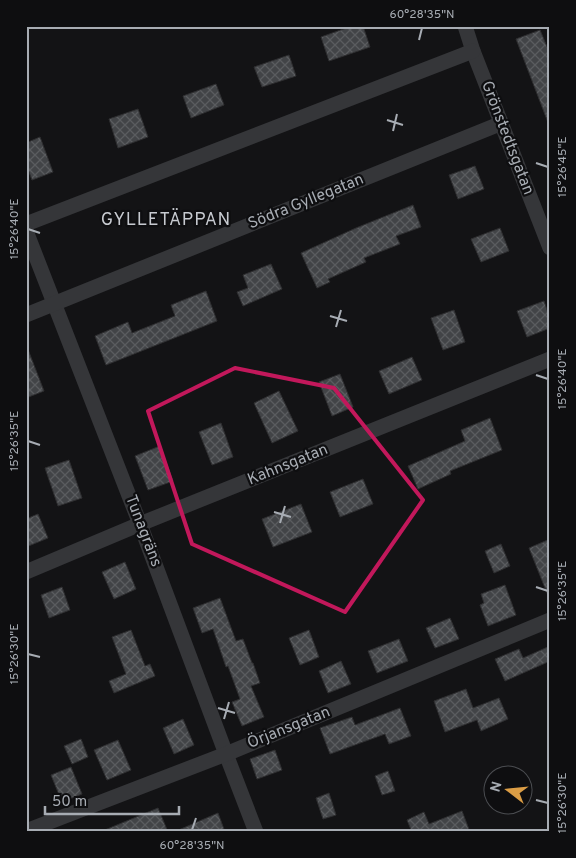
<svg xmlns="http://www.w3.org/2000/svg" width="576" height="858" viewBox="0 0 576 858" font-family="Overpass,sans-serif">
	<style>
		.building { fill: url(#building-cross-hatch); stroke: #2e2e30 }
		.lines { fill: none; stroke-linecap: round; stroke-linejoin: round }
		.street { stroke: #353639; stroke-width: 15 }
		.marked { fill: none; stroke: #c2185b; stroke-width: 4; stroke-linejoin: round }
		.ticks { fill: none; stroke: #a7acb3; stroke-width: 2 }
		.labels { text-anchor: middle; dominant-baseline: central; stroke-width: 4.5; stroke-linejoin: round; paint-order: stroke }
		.street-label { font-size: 16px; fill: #a7acb3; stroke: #0e0e10 }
		.neighbourhood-label { font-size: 18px; letter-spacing: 1px; fill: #c7cad0; stroke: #0e0e10 }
		.neatline { fill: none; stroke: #a7acb3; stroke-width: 2 }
		.ticks-label { font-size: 12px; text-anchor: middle; fill: #a7acb3 }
	</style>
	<defs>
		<pattern id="building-cross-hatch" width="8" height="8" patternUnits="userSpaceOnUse" patternTransform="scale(1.25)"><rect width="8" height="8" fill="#424447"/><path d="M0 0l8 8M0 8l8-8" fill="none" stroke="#5a5c5f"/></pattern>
	</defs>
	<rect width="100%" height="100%" fill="#131315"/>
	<g class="building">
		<path d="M352,26H363L370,47L329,61L321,37Z"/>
		<path d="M540,30L550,54V124L549,125L516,39Z"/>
		<path d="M289,55L296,76L262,87L254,67Z"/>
		<path d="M216,84L224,105L191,118L183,96Z"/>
		<path d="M138,109L148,137L118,148L109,119Z"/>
		<path d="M40,137L53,172L32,180L26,164V143Z"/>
		<path d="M475,166L484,189L458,199L449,175Z"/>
		<path d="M413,205L421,227L396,236L400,244L364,258L366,262L328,279L330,282L317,288L301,253L356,228Z"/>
		<path d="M500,228L509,251L481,262L471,239Z"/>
		<path d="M271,264L282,289L243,306L237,292L248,288L243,275Z"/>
		<path d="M206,291L217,321L106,365L95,336L128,322L132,333L175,316L171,305Z"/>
		<path d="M544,301L550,319V328L527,337L517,311Z"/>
		<path d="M454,310L465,342L443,350L431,318Z"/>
		<path d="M26,347H27L44,391L26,398Z"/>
		<path d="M412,357L422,380L389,394L379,371Z"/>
		<path d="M340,374L353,407L332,416L319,382Z"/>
		<path d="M279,391L298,431L272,443L254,403Z"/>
		<path d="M490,418L502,450L450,471L451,474L418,489L408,466L465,441L461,430Z"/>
		<path d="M221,423L233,457L212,465L199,432Z"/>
		<path d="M160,446L173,481L148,490L135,456Z"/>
		<path d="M69,460L82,498L58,506L45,468Z"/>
		<path d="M363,479L373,504L340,517L330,492Z"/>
		<path d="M301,504L312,532L273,547L262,519Z"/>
		<path d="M38,514L48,538L26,547V519Z"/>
		<path d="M550,539V598H549L529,548Z"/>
		<path d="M501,544L510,566L494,573L485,551Z"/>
		<path d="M125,562L136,589L114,599L102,572Z"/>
		<path d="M505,585L516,615L488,626L480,605L484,603L481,594Z"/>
		<path d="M62,587L70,610L49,618L41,595Z"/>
		<path d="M220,598L236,641L243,639L252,663H253L260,683L251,686L264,717L242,726L232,702L240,699L228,666L226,667L213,629L202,633L193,608Z"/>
		<path d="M450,618L459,639L435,648L426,628Z"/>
		<path d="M131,630L145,666L150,664L155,676L114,693L109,681L126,674L112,637Z"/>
		<path d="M309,630L319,657L300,665L289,638Z"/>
		<path d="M399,639L408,661L377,673L368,651Z"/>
		<path d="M550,646V661L505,681L495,659L519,649L523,658Z"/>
		<path d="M341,661L351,684L328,693L319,671Z"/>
		<path d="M466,689L473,708L499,698L508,719L481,731L477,720L445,732L434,701Z"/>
		<path d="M400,708L411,736L389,744L385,734L330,754L320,728L352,717L355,725Z"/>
		<path d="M183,719L194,745L174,754L163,728Z"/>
		<path d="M81,739L88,757L72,764L64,746Z"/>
		<path d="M118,740L131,770L107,780L94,750Z"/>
		<path d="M275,750L282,770L257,779L250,759Z"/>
		<path d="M71,767L82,794L62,802L51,775Z"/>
		<path d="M388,771L395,791L382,795L375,776Z"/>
		<path d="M329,793L336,815L323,819L316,798Z"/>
		<path d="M158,808L168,832H100Z"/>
		<path d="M462,811L470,832H412L407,820L424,812L429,824Z"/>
		<path d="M218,813L225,832H174Z"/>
	</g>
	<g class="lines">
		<g class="street">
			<path d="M465,26L473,51L550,248"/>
			<path d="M26,224L473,51"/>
			<path d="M26,231L140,524L226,754L256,832"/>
			<path d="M26,315L502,123"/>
			<path d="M26,572L140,524L550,359"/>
			<path d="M26,831L226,754L550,620"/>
		</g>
	</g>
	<path class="marked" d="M235,368L334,388L423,500L345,612L192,544L148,411Z"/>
	<path class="ticks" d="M419,40L422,28M387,120L403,125M393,131L397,114M536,163L548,167M28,229L40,233M330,316L347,321M336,327L341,310M536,375L548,379M28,441L40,445M274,512L291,517M280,523L285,506M536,587L548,591M28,654L40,657M218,708L235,713M224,719L229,702M536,800L548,803M192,830L196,818"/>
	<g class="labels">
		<g class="street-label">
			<text transform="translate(507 138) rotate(69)">Grönstedtsgatan</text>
			<text transform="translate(306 202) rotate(-22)">Södra Gyllegatan</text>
			<text transform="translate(288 465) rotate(-22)">Kahnsgatan</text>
			<text transform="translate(143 531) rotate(69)">Tunagräns</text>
			<text transform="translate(289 728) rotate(-22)">Örjansgatan</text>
		</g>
		<g class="neighbourhood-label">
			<text x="166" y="220">GYLLETÄPPAN</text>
		</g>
	</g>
	<rect width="576" height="858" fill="none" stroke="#0e0e10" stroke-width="55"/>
	<g transform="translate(508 790) rotate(286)"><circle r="24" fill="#0e0e10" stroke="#4b4d51"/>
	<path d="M0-4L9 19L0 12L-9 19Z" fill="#db9d45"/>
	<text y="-8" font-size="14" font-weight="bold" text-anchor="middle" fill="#a7acb3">N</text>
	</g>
	<path d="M45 806v8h134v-8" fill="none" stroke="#a7acb3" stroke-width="2.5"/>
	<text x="52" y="806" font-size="15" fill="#a7acb3" stroke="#0e0e10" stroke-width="4" paint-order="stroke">50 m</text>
	<rect x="28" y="28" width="520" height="802" class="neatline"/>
	<g class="ticks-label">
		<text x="422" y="18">60°28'35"N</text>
		<text transform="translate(562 167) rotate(-90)" y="4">15°26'45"E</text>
		<text transform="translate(14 229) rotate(-90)" y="4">15°26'40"E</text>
		<text transform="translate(562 379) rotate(-90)" y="4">15°26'40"E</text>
		<text transform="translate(14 441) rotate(-90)" y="4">15°26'35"E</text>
		<text transform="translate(562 591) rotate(-90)" y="4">15°26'35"E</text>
		<text transform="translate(14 654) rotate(-90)" y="4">15°26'30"E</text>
		<text transform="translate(562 803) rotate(-90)" y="4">15°26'30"E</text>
		<text x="192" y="849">60°28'35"N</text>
	</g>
</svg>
